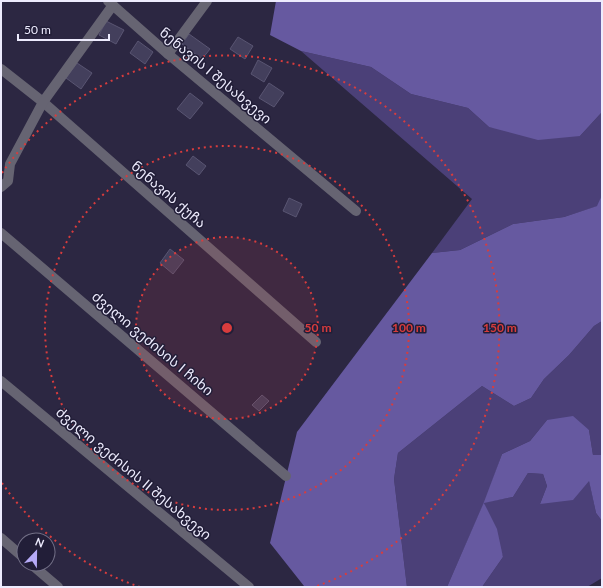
<svg xmlns="http://www.w3.org/2000/svg" width="603" height="588" viewBox="0 0 603 588" font-family="Lato,'Noto Sans Georgian',sans-serif">
	<style>
		.green { fill: #4b4078 }
		.forest { fill: #6659a0 }
		.building { fill: #433f5c; stroke: #595572 }
		.lines { fill: none; stroke-linecap: round; stroke-linejoin: round }
		.minor { stroke: #666472; stroke-width: 10 }
		.ring { fill: none; stroke: #d83c3d; stroke-width: 2; stroke-dasharray: 2 4 }
		.labels { text-anchor: middle; dominant-baseline: central; stroke-width: 3; stroke-linejoin: round; paint-order: stroke }
		.street-label { font-size: 14px; fill: #edebfd; stroke: #221e38 }
		.centre { fill: #d83c3d; stroke: #221e38; stroke-width: 2 }
		.ring-label { font-size: 12px; text-anchor: middle; font-weight: bold; fill: #d83c3d; stroke: #221e38; stroke-width: 3; stroke-linejoin: round; paint-order: stroke }
	</style>
	<rect width="100%" height="100%" fill="#2c2742"/>
	<g class="green">
		<path d="M301,51L371,67L411,94L468,108L489,127L580,136L602,112V195L598,206L564,217L513,224L460,250L432,253L472,199Z"/>
		<path d="M602,321V455H593L589,430L547,420L530,441L502,454L485,502L513,497L528,473L543,474L547,486L540,504L589,480L596,513L602,521V578L587,587H482L503,557L484,503L447,587H407L394,479L398,453L482,386L514,406L531,398L544,379L569,355L594,326Z"/>
	</g>
	<g class="forest">
		<path d="M276,1H602V112L580,136L538,140L489,127L468,108L411,94L371,67L301,51L270,35Z"/>
		<path d="M602,195V321L594,326L569,355L544,379L531,398L514,406L482,386L398,453L394,479L407,587L304,586L270,543L297,432L432,253L460,250L513,224L564,217L597,206Z"/>
		<path d="M573,416L589,430L593,455H602V521L596,513L589,481L573,500L540,504L547,486L543,474L528,473L513,497L484,503L497,529L503,557L482,587H447L484,502L502,454L530,441L547,420Z"/>
	</g>
	<g class="building">
		<path d="M106,21L124,30L116,44L99,35Z"/>
		<path d="M189,34L210,49L202,59L182,44Z"/>
		<path d="M238,37L253,46L245,59L230,49Z"/>
		<path d="M138,41L153,52L145,64L130,53Z"/>
		<path d="M258,60L272,68L264,82L251,74Z"/>
		<path d="M77,63L92,73L81,89L66,78Z"/>
		<path d="M269,83L284,93L274,107L259,98Z"/>
		<path d="M190,93L203,103L190,119L177,109Z"/>
		<path d="M193,156L206,166L199,175L186,165Z"/>
		<path d="M289,198L302,204L296,217L283,211Z"/>
		<path d="M170,249L184,260L173,274L160,263Z"/>
		<path d="M262,395L269,401L259,411L252,405Z"/>
	</g>
	<g class="lines">
		<g class="minor">
			<path d="M108,1L168,54L356,211"/>
			<path d="M168,54L207,1"/>
			<path d="M1,69L43,102L316,342"/>
			<path d="M1,187L8,181L10,164L43,102L113,5"/>
			<path d="M1,233L286,476"/>
			<path d="M1,381L249,587"/>
			<path d="M1,538L24,558"/>
			<path d="M31,564L58,587"/>
		</g>
	</g>
	<circle cx="227" cy="328" r="91" fill="#d83c3d" fill-opacity=".12"/>
	<g class="ring">
		<circle cx="227" cy="328" r="91"/>
		<circle cx="227" cy="328" r="182"/>
		<path d="M140 587A273 273 0 0 1 2 483M2 173A273 273 0 1 1 314 587"/>
	</g>
	<g class="labels">
		<g class="street-label">
			<text transform="translate(216 75) rotate(40)">ნენავის I შესახვევი</text>
			<text transform="translate(169 194) rotate(41)">ნენავის ქუჩა</text>
			<text transform="translate(153 343) rotate(40)">ძველი ვეძისის I ჩიხი</text>
			<text transform="translate(134 473) rotate(40)">ძველი ვეძისის II შესახვევი</text>
		</g>
	</g>
	<circle cx="227" cy="328" r="6" class="centre"/>
	<g class="ring-label">
		<text x="318" y="332">50 m</text>
		<text x="409" y="332">100 m</text>
		<text x="500" y="332">150 m</text>
	</g>
	<rect width="603" height="588" fill="none" stroke="#edebfd" stroke-width="4"/>
	<g transform="translate(36 552) rotate(22)"><circle r="19" fill="#221e38" stroke="#737087"/>
	<path d="M0-3L7 15L0 10L-7 15Z" fill="#b7abf8"/>
	<text y="-6" font-size="11" font-weight="bold" text-anchor="middle" fill="#edebfd">N</text>
	</g>
	<path d="M18 34v6h91v-6" fill="none" stroke="#edebfd" stroke-width="2"/>
	<text x="24" y="34" font-size="12" fill="#edebfd" stroke="#221e38" stroke-width="3" paint-order="stroke">50 m</text>
</svg>
